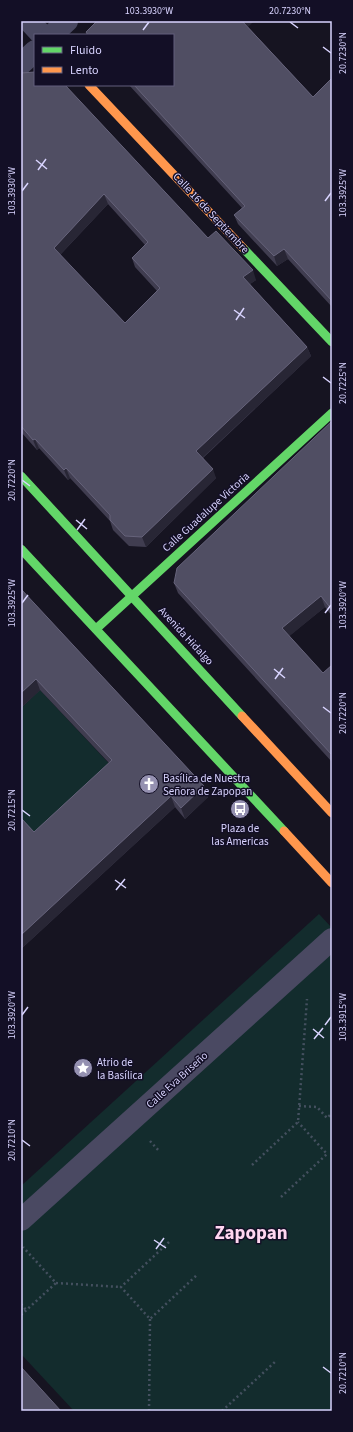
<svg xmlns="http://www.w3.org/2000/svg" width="353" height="1432" viewBox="0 0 353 1432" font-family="'Source Sans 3',sans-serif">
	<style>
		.green { fill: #132c2d }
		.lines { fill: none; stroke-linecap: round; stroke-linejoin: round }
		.path { stroke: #44505f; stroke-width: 2.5; stroke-dasharray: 2 3; stroke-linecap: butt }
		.street { stroke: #4a4962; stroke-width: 22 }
		.fast { stroke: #63d668; stroke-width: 9 }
		.slow { stroke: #ff974d; stroke-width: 9 }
		.wall { fill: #403d50; fill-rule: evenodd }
		.shaded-wall { fill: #282635 }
		.building { fill: #504e63; stroke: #66637b; fill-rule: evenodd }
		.ticks { fill: none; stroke: #d9d4ff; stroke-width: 1.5 }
		.labels { text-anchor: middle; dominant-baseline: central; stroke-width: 3; stroke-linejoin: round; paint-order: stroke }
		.street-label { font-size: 11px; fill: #d9d4ff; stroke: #130f26 }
		.poi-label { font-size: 11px; fill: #d9d4ff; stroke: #130f26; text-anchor: start }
		.town-label { font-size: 19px; font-weight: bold; fill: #ffd6f0; stroke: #130f26 }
		.neatline { fill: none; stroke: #d9d4ff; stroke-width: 1.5 }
		.ticks-label { font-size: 10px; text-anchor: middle; fill: #d9d4ff }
	</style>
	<rect width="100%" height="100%" fill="#161421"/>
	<g class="green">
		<path d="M40,690L116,771L38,843L21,825V708Z"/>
		<path d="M319,914L332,928V1411H74L21,1354V1186Z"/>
	</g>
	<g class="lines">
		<g class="path">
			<path d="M299,1106L317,1107L327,1118L332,1113"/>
			<path d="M150,1141L159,1151"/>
			<path d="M252,1165L298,1122L307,999"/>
			<path d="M281,1197L327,1154L298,1122"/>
			<path d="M169,1242L121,1287L150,1319L198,1274"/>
			<path d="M56,1283L121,1287"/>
			<path d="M21,1304L26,1310"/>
			<path d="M21,1315L56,1283L23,1247"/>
			<path d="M149,1411L150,1319"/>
			<path d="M222,1411L277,1360"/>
		</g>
		<g class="street">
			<path d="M29,21L42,35"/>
			<path d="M52,35L67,21"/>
			<path d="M21,64L35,51"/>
			<path d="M21,1220L332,939"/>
		</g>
		<g class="fast">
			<path d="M243,248L332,342"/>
			<path d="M21,476L242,716"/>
			<path d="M21,549L284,831"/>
			<path d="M96,629L332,413"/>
		</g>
		<g class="slow">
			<path d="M89,85L243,248"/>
			<path d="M242,716L332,813"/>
			<path d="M284,831L332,883"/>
		</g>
	</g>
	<g class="wall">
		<path d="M248,27L313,97L332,78V307L288,259L277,266L238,224L234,215L242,208L129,85H173V35H87L86,32Z"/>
		<path d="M21,73L256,280L250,284L307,347L311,356L203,458L216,478L146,547L129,546L113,530L110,521L70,478L68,480L39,448L37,450L21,432ZM108,204L145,245L132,258L135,267L157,291L125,323L60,255Z"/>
		<path d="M332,421V616L325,607L289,636L323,673L332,665V762L178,593L174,583Z"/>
		<path d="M21,589L208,797L185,819L175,807L21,949V818L34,832L109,763L40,690L21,708Z"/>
	</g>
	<g class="shaded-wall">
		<path d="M241,21H254L245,30Z"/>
		<path d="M104,194L108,204L57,258L54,248Z"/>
		<path d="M284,249L288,259L277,266L274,256Z"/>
		<path d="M253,270L256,280L247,286L243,277Z"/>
		<path d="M307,347L311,356L200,460L196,451Z"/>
		<path d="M35,439L39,448L37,450L33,440Z"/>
		<path d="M66,468L70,478L68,480L64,470Z"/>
		<path d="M213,469L216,478L146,547L142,537Z"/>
		<path d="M321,596L325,607L286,639L282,628Z"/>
		<path d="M36,679L40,690L21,708V693Z"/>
		<path d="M204,786L208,797L185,819L181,808Z"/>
		<path d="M171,796L175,807L21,949V935Z"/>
	</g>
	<g class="building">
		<path d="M97,21H242L313,97L332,78V301L284,249L274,256L234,215L245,206L134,85H173V35H88L86,32Z"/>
		<path d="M35,72V85H65L208,238L216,231L253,270L243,277L307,347L196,451L213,469L142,537L125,536L110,520V515L66,468L64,470L35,439L33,440L21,426V73ZM104,194L148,242L132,258L160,288L125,323L54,248Z"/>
		<path d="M332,421V610L321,596L282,628L323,673L332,665V755L174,583L177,568Z"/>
		<path d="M21,589L204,786L181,808L171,796L21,935V818L34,832L112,760L36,679L21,693Z"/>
		<path d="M21,1367L61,1411H21Z"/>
	</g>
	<path class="ticks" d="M290,22L298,28M143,30L149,22M323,47L331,53M36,160L47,169M38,170L46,159M22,191L28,183M325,201L331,193M234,310L245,318M236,320L244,308M323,377L331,383M22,480L30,486M76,520L87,529M77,530L85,519M22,603L28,595M325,613L331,605M274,669L285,678M275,679L283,668M323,707L331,713M22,810L30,816M115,880L126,888M116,890L125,879M22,1015L28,1007M325,1025L331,1017M313,1029L324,1038M314,1039L323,1028M22,1140L30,1146M154,1240L166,1248M156,1249L164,1238M323,1367L331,1373"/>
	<defs>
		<symbol id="church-disc" viewBox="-11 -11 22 22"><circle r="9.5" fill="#9591b1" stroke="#130f26"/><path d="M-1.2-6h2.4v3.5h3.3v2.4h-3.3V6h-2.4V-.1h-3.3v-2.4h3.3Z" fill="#fff"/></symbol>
		<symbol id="bus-disc" viewBox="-11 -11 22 22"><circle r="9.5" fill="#9591b1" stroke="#130f26"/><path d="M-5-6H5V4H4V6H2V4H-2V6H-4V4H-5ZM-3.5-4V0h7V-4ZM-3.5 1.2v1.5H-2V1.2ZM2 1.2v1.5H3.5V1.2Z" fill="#fff"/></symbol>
		<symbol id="sight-disc" viewBox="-11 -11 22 22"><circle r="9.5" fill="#9591b1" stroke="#130f26"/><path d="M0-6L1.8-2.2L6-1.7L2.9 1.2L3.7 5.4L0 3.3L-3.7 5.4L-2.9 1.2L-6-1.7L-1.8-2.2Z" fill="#fff"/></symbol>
	</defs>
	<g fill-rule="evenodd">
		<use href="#church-disc" x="138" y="773" width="22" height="22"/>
		<use href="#bus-disc" x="229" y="798" width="22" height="22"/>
		<use href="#sight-disc" x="72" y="1057" width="22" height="22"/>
	</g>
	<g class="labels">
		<g class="street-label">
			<text transform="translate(211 213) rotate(47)">Calle 16 de Septiembre</text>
			<text transform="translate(206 512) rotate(-42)">Calle Guadalupe Victoria</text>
			<text transform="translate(186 636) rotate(47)">Avenida Hidalgo</text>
			<text transform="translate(177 1080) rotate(-42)">Calle Eva Briseño</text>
		</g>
		<g class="poi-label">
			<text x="163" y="778">Basílica de Nuestra<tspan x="163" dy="13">Señora de Zapopan</tspan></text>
			<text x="240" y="828" text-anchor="middle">Plaza de<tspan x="240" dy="13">las Americas</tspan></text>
			<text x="97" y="1062">Atrio de<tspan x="97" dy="13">la Basílica</tspan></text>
		</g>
		<g class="town-label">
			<text x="251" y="1233">Zapopan</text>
		</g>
	</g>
	<rect width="353" height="1432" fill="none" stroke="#130f26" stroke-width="44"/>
	<rect x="34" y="34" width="140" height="52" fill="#130f26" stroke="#625e7d"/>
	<rect x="42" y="47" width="20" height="6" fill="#63d668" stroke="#625e7d"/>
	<text x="70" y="54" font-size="12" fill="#d9d4ff">Fluido</text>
	<rect x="42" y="67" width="20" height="6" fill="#ff974d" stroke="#625e7d"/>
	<text x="70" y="74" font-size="12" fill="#d9d4ff">Lento</text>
	<rect x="22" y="22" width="309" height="1388" class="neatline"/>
	<g class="ticks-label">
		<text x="149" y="14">103.3930°W</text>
		<text x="290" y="14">20.7230°N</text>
		<text transform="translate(342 53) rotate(-90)" y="4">20.7230°N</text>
		<text transform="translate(11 191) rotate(-90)" y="4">103.3930°W</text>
		<text transform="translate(342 193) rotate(-90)" y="4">103.3925°W</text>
		<text transform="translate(342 383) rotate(-90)" y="4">20.7225°N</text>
		<text transform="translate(11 480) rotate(-90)" y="4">20.7220°N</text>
		<text transform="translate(11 603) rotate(-90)" y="4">103.3925°W</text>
		<text transform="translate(342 605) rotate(-90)" y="4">103.3920°W</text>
		<text transform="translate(342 713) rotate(-90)" y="4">20.7220°N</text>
		<text transform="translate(11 810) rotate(-90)" y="4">20.7215°N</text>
		<text transform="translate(11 1015) rotate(-90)" y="4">103.3920°W</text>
		<text transform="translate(342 1017) rotate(-90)" y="4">103.3915°W</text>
		<text transform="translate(11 1140) rotate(-90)" y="4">20.7210°N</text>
		<text transform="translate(342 1373) rotate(-90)" y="4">20.7210°N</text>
	</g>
</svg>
